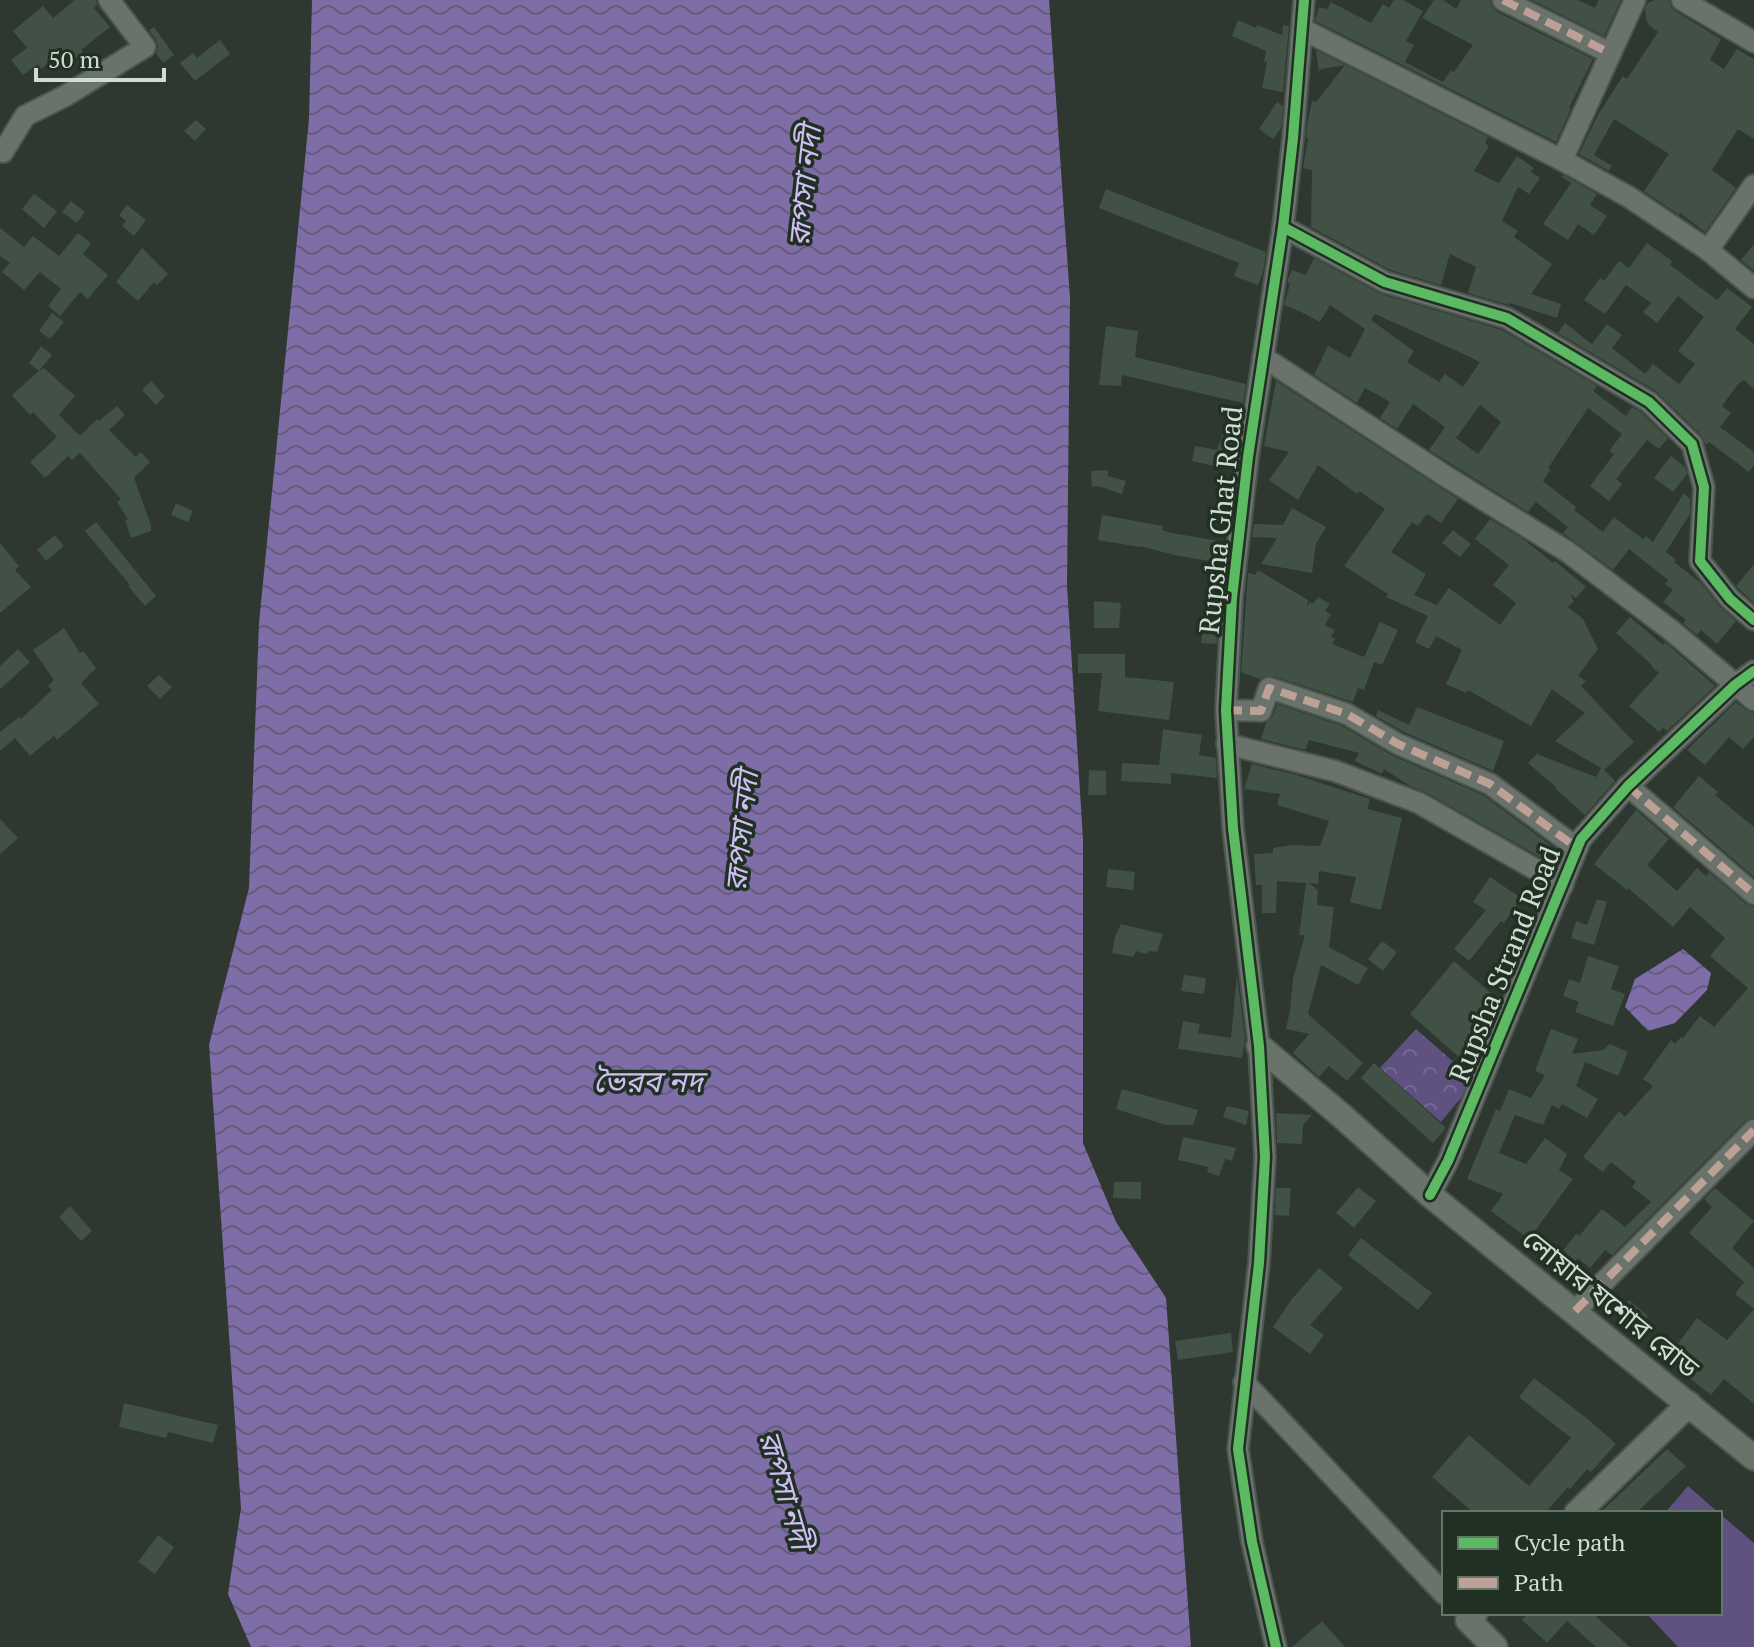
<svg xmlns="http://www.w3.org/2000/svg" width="1754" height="1647" viewBox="0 0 1754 1647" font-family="'PT Serif','Noto Sans Bengali',serif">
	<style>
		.park { fill: url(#park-crowns) }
		.pitch { fill: #5f5180 }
		.water { fill: url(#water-waves) }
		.building { fill: #415146; fill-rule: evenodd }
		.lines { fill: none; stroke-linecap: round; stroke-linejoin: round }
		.minor-casing { stroke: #4b544d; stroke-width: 24 }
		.major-casing { stroke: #4b544d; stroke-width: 28 }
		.minor { stroke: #6a726c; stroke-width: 20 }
		.major { stroke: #68736a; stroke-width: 24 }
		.quiet { stroke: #bda197; stroke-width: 8; stroke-dasharray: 16 8; stroke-linecap: butt }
		.cycleway-casing { stroke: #203123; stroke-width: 15 }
		.cycleway { stroke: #5cba63; stroke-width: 10 }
		.labels { text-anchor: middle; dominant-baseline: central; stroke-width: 7; stroke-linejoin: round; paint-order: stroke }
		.street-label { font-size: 28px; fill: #d0dbd2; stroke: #203123 }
		.water-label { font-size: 30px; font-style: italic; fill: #cebef4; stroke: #203123 }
	</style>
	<defs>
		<pattern id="park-crowns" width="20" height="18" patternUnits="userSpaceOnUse" patternTransform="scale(2)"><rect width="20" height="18" fill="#5f5180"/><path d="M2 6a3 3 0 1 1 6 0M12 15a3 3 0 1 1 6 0" fill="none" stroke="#756991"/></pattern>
		<pattern id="water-waves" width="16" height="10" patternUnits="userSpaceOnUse" patternTransform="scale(2)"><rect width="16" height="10" fill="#7f6da7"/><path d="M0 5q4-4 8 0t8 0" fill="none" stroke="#655c7d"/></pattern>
	</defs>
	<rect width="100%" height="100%" fill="#2e3730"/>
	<path class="park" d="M1416,1029L1475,1081L1441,1122L1380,1068Z"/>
	<g class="pitch">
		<path d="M1688,1486L1719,1513H1665Z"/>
		<path d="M1720,1514L1754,1543V1647H1678L1646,1613H1720Z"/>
	</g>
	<g class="water">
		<path d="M312,0H1049L1070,298L1067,586L1083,839V1143L1116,1222L1166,1298L1191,1647H251L228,1594L241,1508L209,1045L249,888L259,623L309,119Z"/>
		<path d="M1683,949L1711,973L1707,990L1675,1023L1648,1031L1625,1007L1635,979Z"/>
	</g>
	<g class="building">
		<path d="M75,0H96L97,5L94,8L110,27L81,50L83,52L70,63L62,53L41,69L38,64L23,75L11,60L27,48L13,31L43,6L53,18Z"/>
		<path d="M1394,0H1403L1423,11L1406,41L1414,45L1405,62L1443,82L1451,70L1454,72L1473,45L1422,18L1434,0H1443L1456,9L1461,0H1490L1492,6L1497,12L1593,59L1569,108L1571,109L1556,142L1315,21L1319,7L1327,9L1331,2L1371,23L1383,4L1389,8Z"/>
		<path d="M1532,0H1578L1595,8L1599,0H1621L1604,36Z"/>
		<path d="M1654,0H1669L1671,7L1675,11L1721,39L1710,60L1724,69L1737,49L1754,59V139L1738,129L1712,170L1736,188L1705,232L1680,213L1679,215L1644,191L1669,154L1614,119L1594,155L1612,166L1609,171L1579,154L1599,113L1623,76L1627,79L1658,32L1649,25L1646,19L1645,9L1647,4Z"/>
		<path d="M1238,20L1256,28L1257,25L1282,35L1283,25L1289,26L1283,92L1262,88L1267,62L1264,61L1266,51L1232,36Z"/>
		<path d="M154,27L174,55L163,63L156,53L158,47L156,40L149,30Z"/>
		<path d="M220,40L230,54L195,81L180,63L193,53L197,58Z"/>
		<path d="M1316,50L1488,137L1485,143L1489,146L1474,171L1499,183L1517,156L1534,168L1531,172L1540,178L1529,194L1518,187L1502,221L1518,231L1514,237L1552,264L1531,294L1561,304L1557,318L1510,303L1509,305L1468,293L1476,267L1450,254L1441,285L1390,270L1311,227L1312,170L1303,168L1308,138H1306L1307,125L1312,101L1316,102L1345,65L1321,69L1319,72Z"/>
		<path d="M1277,102L1283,106L1281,128L1273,139L1259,129Z"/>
		<path d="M196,120L206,129L195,141L184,131Z"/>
		<path d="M1563,175L1597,194L1590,205L1607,216L1594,235L1578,224L1568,240L1543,224L1571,183L1562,177Z"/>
		<path d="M1106,189L1266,252L1263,272L1258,285L1234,276L1239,263L1099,208Z"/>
		<path d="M34,194L57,211L44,228L22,209Z"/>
		<path d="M71,201L85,212L77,223L62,212Z"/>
		<path d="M127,205L146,220L134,236L122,226L126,221L119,215Z"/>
		<path d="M0,228L24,247L33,236L59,256L78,233L91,243L83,254L108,275L88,299L80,292L60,316L48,306L61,289L40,272L24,290L2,272L10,263L0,256Z"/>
		<path d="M1647,243L1672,261L1670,265L1717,300L1727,288L1752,307L1735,329L1754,344V389L1744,380L1738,384L1722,406L1731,413L1720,427L1754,452V465L1749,472L1709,442L1706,445L1701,435L1656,391L1558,333L1565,323L1592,344L1607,324L1622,335L1612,348L1645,374L1653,364L1679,384L1695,364L1678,351L1704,317L1678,296L1657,323L1643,312L1651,303L1626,285L1605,314L1584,300L1600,278L1604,281L1619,261L1629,268Z"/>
		<path d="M1754,244V271L1741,260Z"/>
		<path d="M142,248L168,274L157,285L154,282L138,301L116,282Z"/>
		<path d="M1314,258L1381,294L1502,330L1597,386L1593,391L1626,416L1632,407L1641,412L1668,438L1659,449L1647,440L1616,479L1622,484L1609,501L1590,486L1614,454L1609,451L1622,434L1588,408L1548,468L1550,470L1543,481L1576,507L1574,510L1603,532L1614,517L1643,539L1646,536L1653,542L1684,493L1690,499V514L1666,552L1676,560L1674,562L1701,583L1720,607L1736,621L1717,644L1701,630L1697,635L1683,623L1686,620L1663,602L1673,590L1665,584L1668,580L1629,549L1613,570L1563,533L1568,527L1536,502L1528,512L1429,450L1445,427L1413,404L1397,429L1380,418L1390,402L1365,388L1357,403L1314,375L1328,346L1350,358L1365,329L1330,305L1320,322L1301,312L1284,305L1290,284L1288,283V279L1292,270L1306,275ZM1375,314L1468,356L1480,362L1463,387L1445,374L1439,382L1407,362L1414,351L1371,320ZM1480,405L1501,422L1478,454L1456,438Z"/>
		<path d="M52,313L64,322L50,339L39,331Z"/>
		<path d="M1106,326L1138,331L1135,357L1246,384L1243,403L1122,375L1121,386L1099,385Z"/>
		<path d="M41,346L52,355L39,371L44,368L75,396L59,415L78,434L81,435L97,419L99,421L117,406L125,415L109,430L136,457L141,452L150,462L134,478L151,525V531L131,538L125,520L128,519L117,502L121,499L80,453L72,460L68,456L45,478L30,462L57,437L33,412L30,415L12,395L39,371L29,363Z"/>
		<path d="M151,381L165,396L156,405L142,390Z"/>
		<path d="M1276,381L1458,499L1441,523L1427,514L1418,526L1412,522L1391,552L1426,574L1414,595L1437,605L1449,588L1500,625L1516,603L1493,585L1509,565L1475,539L1490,519L1522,538L1553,563L1555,561L1586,587L1576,598L1570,594L1574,601L1568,607L1583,619L1598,649L1578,676L1586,681L1581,686L1634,742L1604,770L1615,781L1585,815L1556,789L1557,788L1528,763L1537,754L1596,777L1601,768L1555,741L1585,713L1552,689L1531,726L1468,690L1466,693L1446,684L1462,650L1436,636L1429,649L1415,642L1428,616L1386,597L1388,594L1344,566L1385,509L1359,491L1357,494L1318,465L1298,500L1269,480L1289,452L1264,446Z"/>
		<path d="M1225,428L1237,432L1233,447L1236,448L1233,470L1192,461L1195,446L1217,450Z"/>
		<path d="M1671,456L1685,467L1687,474L1673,492L1654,478Z"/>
		<path d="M1108,470V476L1126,481L1122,494L1098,486L1092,487L1091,471Z"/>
		<path d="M176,503L193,511L188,522L171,515Z"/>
		<path d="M1292,508L1326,527L1316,544L1312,573L1261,564L1277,538L1252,537L1254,524L1283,525Z"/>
		<path d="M1102,515L1163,526L1162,530L1172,533L1225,542L1222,563L1174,555L1140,546V547L1098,540Z"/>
		<path d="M96,522L156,596L145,606L128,586L130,585L85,531Z"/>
		<path d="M1453,530L1471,544L1460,557L1442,543Z"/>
		<path d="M55,535L64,546L46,561L37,550Z"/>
		<path d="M0,543L19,566L15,570L31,587L0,613Z"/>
		<path d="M1754,564V603L1736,586Z"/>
		<path d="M1258,570L1308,600L1307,606L1310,602L1313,604L1318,597L1330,604L1325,611L1331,614L1325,625L1335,630L1331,637L1335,639L1332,644L1364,657L1380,622L1398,630L1382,665L1374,662L1364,690L1358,688L1353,702L1273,676H1266L1260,679L1241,672L1248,573L1255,575Z"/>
		<path d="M1094,601L1121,603L1119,628H1094Z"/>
		<path d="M1630,617L1663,645L1665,642L1715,686L1667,731L1663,728L1659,732L1629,706L1659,673L1651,666L1652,665L1616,633Z"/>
		<path d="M64,628L80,653L83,651L96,668L81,683L99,704L57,740L54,736L30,756L15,738L0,751V732L19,717L21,719L52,690L48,686L54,680L33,650Z"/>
		<path d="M1203,629L1217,631V644L1201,643Z"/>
		<path d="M18,649L30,662L0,689V666Z"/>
		<path d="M1078,654H1125V677L1174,682L1169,720L1098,711L1102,673H1078Z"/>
		<path d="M159,675L172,687L160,699L147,686Z"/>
		<path d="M1736,702L1746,710L1754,713V737L1743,749L1729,737L1705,765L1687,750Z"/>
		<path d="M1277,704L1342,726L1393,756L1483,795L1561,853L1556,866L1425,792L1410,786L1384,769L1382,774L1355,761L1359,753L1309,740L1305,750L1261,739L1266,723L1273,716Z"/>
		<path d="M1417,707L1504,741L1493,771L1404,732L1376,716L1378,710L1409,725Z"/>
		<path d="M1163,729L1202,735L1199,755L1216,758L1217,778L1171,773V784L1121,781L1122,763L1159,765Z"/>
		<path d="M1252,764L1297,775L1370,799L1367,809L1402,818L1381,910L1350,902L1356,877L1319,871L1318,884L1309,883L1318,890L1317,905L1334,907L1329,947L1368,968L1358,985L1321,965L1308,1014L1363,1063L1347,1081L1329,1066L1319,1077L1293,1053L1309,1034L1286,1029L1290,1010L1293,979L1305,935H1299L1306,883L1277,881L1276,913H1262V885H1256L1254,854L1273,853V848L1292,845L1320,846L1329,821L1277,805L1280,794L1244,789Z"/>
		<path d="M1089,770L1106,771V795H1088Z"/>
		<path d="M1699,776L1718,792L1715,795L1754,827V877L1673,807Z"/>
		<path d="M1636,810L1669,839L1647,865L1677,891L1697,868L1706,876L1709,872L1746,904L1754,907V1117L1745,1121L1612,1255L1605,1250L1590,1268L1578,1258L1567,1272L1554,1262L1576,1234L1579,1236L1602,1209L1625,1227L1651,1202L1632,1187L1636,1182L1611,1162L1603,1172L1583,1157L1619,1111L1625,1117L1653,1086L1643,1079L1671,1040L1675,1044L1681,1037L1683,1038L1700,1016L1714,1027L1748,988L1710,956L1725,938L1690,907L1673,927L1628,888L1627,890L1594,864Z"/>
		<path d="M0,819L18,838L0,854Z"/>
		<path d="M1108,869L1135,872L1133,890L1106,887Z"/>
		<path d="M1490,877L1521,898L1504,923L1501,921L1469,961L1454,949L1486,910L1473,902Z"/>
		<path d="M1597,899L1607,902L1594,945L1571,938L1576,921L1587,925Z"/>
		<path d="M1121,924L1163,934L1157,952L1149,951L1146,954L1136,951L1133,957L1112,953L1115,937Z"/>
		<path d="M1382,941L1397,952L1383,971L1368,959Z"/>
		<path d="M1588,956L1619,966L1611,989L1625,994L1613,1026L1575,1012L1579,1002L1563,996L1569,979L1580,983Z"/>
		<path d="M1454,961L1500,1001L1489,1023L1490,1025L1461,1059L1410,1014Z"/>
		<path d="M1184,975L1206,978L1204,994L1181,991Z"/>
		<path d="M1237,975L1245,1038L1242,1058L1178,1049L1183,1021L1200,1024L1198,1033L1231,1038Z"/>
		<path d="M1551,1029L1578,1039L1572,1054L1603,1050L1610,1044L1628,1052L1618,1076L1585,1062L1576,1086L1598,1099L1587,1118L1562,1104L1559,1109L1552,1105L1543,1125L1515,1115L1499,1153L1526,1164L1545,1138L1567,1154L1559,1170L1573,1179L1529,1239L1491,1211L1503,1194L1467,1179L1496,1109L1500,1111L1509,1089L1531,1098L1545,1075L1535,1071Z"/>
		<path d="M1374,1063L1446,1128L1433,1143L1361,1078Z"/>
		<path d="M1122,1089L1198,1110L1193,1125H1166L1116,1109Z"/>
		<path d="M1227,1106L1249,1111L1246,1125L1223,1117Z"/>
		<path d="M1276,1113L1312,1115L1303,1125L1302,1144L1277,1143Z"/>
		<path d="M1183,1137L1236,1148L1232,1161L1225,1159L1219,1176L1207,1172L1208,1167L1178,1160Z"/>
		<path d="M1114,1182H1141V1199L1113,1198Z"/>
		<path d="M1358,1187L1376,1201L1354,1228L1336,1213Z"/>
		<path d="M1276,1188H1291L1289,1216L1275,1215Z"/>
		<path d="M1715,1188L1754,1221L1732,1248L1754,1268V1404L1724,1379L1711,1395L1662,1356L1671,1346L1674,1349L1697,1318L1727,1340L1754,1309L1735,1294L1744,1282L1689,1233L1712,1207L1704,1199Z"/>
		<path d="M70,1206L92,1231L81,1241L59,1217Z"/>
		<path d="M1361,1238L1432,1293L1418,1310L1348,1255Z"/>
		<path d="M1319,1268L1343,1288L1310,1325L1324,1335L1310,1354L1273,1327L1292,1299Z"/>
		<path d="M1629,1300L1648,1316L1637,1328L1619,1312Z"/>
		<path d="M1231,1333L1233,1352L1178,1360L1175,1341Z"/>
		<path d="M1534,1378L1589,1420L1616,1444L1591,1472L1587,1469L1570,1489L1568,1487L1545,1513H1474L1432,1477L1469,1435L1529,1486L1571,1438L1519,1397Z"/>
		<path d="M124,1403L218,1425L213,1443L168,1432L166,1438L119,1427Z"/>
		<path d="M1667,1449L1686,1466L1636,1513H1600Z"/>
		<path d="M158,1535L174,1547L155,1574L138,1562Z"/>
		<path d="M1528,1613H1592L1630,1647H1596L1567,1621L1547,1643L1522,1620Z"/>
		<path d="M1322,1621L1345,1647H1292Z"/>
	</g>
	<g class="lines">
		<defs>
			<g id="minor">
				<path d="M1503,0L1610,53"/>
				<path d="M1682,0L1754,42"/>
				<path d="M1302,29L1562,160L1629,197L1708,250L1754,288"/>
				<path d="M3,152L25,116L65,96L145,47L109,0"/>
				<path d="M1562,160L1635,0"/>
				<path d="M1283,227L1385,282L1507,318L1649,402L1692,444L1704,487L1700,561L1730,599L1754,620"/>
				<path d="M1708,250L1754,185"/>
				<path d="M1263,357L1447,477L1568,552L1672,631L1754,700"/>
				<path d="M1226,710L1261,711L1269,688L1347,714L1398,744L1490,784L1577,848"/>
				<path d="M1227,744L1335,771L1419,803L1563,885"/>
				<path d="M1628,786L1754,894"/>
				<path d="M1430,1195L1448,1161L1581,839L1628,786L1735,685L1754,671"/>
				<path d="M1575,1311L1754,1130"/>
				<path d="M1244,1382L1444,1594"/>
				<path d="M1276,1647L1252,1542L1238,1449L1259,1263L1265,1157L1259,1046L1233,828L1226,710L1232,598L1248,457L1283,227L1293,138L1304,0"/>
			</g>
			<g id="major">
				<path d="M1259,1046L1342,1116L1430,1195L1754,1458"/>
				<path d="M1577,1513L1689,1404"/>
				<path d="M1475,1613L1468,1620L1495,1647"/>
			</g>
		</defs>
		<use href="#minor" class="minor-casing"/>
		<use href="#major" class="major-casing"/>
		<use href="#minor" class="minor"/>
		<use href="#major" class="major"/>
		<g class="quiet">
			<path d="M1503,0L1610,53"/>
			<path d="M1226,710L1261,711L1269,688L1347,714L1398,744L1490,784L1577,848"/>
			<path d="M1628,786L1754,894"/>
			<path d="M1575,1311L1754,1130"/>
		</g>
		<defs>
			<g id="cycleway">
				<path d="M1283,227L1385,282L1507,318L1649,402L1692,444L1704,487L1700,561L1730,599L1754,620"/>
				<path d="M1430,1195L1448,1161L1581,839L1628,786L1735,685L1754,671"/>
				<path d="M1276,1647L1252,1542L1238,1449L1259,1263L1265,1157L1259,1046L1233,828L1226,710L1232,598L1248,457L1283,227L1293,138L1304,0"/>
			</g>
		</defs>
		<use href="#cycleway" class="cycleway-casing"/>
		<use href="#cycleway" class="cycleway"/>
	</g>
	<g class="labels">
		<g class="street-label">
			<text transform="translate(1220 520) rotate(-84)">Rupsha Ghat Road</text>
			<text transform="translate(1504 964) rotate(-68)">Rupsha Strand Road</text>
			<text transform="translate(1611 1303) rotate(39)">লোয়ার যশোর রোড</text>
		</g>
		<g class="water-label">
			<text transform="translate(804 186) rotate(-84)">রূপসা নদী</text>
			<text transform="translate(741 831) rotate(-84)">রূপসা নদী</text>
			<text x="648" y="1081">ভৈরব নদ</text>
			<text transform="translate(786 1490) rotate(74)">রূপসা নদী</text>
		</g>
	</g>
	<rect x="1442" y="1511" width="280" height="104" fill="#203123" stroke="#667569" stroke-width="2"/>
	<rect x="1458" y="1537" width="40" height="12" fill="#5cba63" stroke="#667569" stroke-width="2"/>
	<text x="1514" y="1551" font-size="24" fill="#d0dbd2">Cycle path</text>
	<rect x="1458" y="1577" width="40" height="12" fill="#bda197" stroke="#667569" stroke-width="2"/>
	<text x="1514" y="1591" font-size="24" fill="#d0dbd2">Path</text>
	<path d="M36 68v12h128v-12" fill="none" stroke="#d0dbd2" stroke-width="4"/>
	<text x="48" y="68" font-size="24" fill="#d0dbd2" stroke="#203123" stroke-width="6" paint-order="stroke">50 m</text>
</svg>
